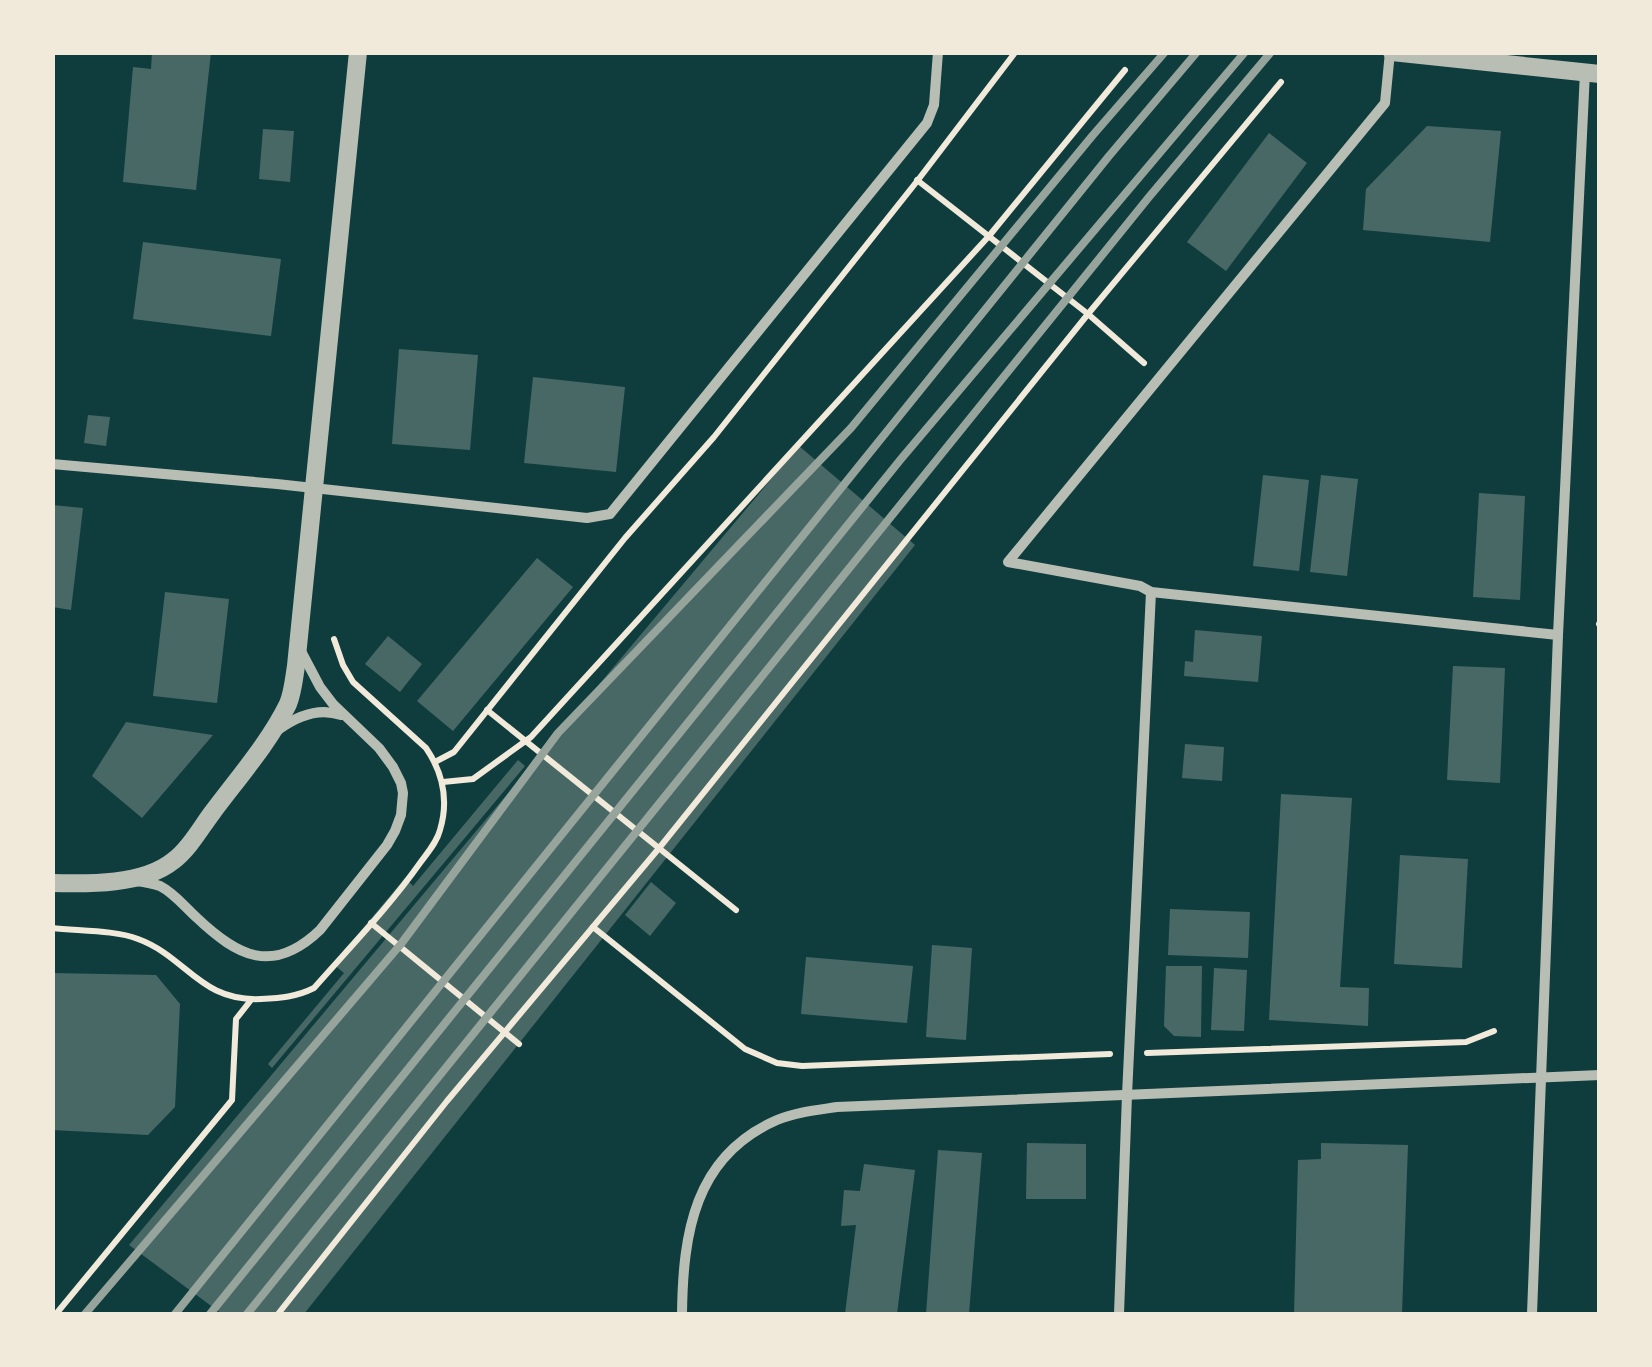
<svg xmlns="http://www.w3.org/2000/svg" width="1652" height="1367" viewBox="0 0 1652 1367" font-family="Poppins,sans-serif">
	<style>
		.building { fill: #486865 }
		.lines { fill: none; stroke-linecap: round; stroke-linejoin: round }
		.path { stroke: #f1e9da; stroke-width: 6 }
		.minor { stroke: #b8beb3; stroke-width: 10 }
		.tertiary { stroke: #b8beb3; stroke-width: 18 }
		.rail { stroke: #97a49c; stroke-width: 8 }
	</style>
	<rect width="100%" height="100%" fill="#0f3d3e"/>
	<g class="building">
		<path d="M152,52H211L196,190L123,182L133,67L151,69Z"/>
		<path d="M1427,126L1501,131L1490,242L1363,230L1366,189Z"/>
		<path d="M263,129L294,131L290,182L259,179Z"/>
		<path d="M1269,133L1307,163L1226,271L1187,242Z"/>
		<path d="M143,242L281,259L271,336L133,319Z"/>
		<path d="M399,349L478,355L470,450L392,444Z"/>
		<path d="M533,377L625,387L616,472L524,463Z"/>
		<path d="M88,415L110,417L106,446L84,443Z"/>
		<path d="M799,446L915,545L304,1314H222L129,1245Z"/>
		<path d="M1263,475L1309,480L1299,571L1253,566Z"/>
		<path d="M1321,475L1358,479L1347,576L1310,572Z"/>
		<path d="M1479,493L1525,496L1520,600L1473,597Z"/>
		<path d="M52,505L83,508L71,610L52,607Z"/>
		<path d="M537,558L573,587L453,731L417,701Z"/>
		<path d="M165,592L229,599L217,703L153,696Z"/>
		<path d="M1195,630L1262,636L1258,682L1184,676L1185,661L1193,662Z"/>
		<path d="M388,636L422,664L400,692L365,664Z"/>
		<path d="M1453,666L1505,668L1500,783L1447,780Z"/>
		<path d="M126,722L213,735L142,818L92,776Z"/>
		<path d="M1185,744L1224,747L1222,781L1182,778Z"/>
		<path d="M518,760L525,766L272,1068L268,1064L344,973L333,964L405,878L413,886Z"/>
		<path d="M1281,794L1352,798L1340,987L1369,988L1368,1026L1269,1020Z"/>
		<path d="M1400,855L1468,859L1462,968L1394,964Z"/>
		<path d="M651,882L676,903L650,936L625,915Z"/>
		<path d="M1170,909L1250,912L1248,958L1168,955Z"/>
		<path d="M932,945L972,948L966,1040L926,1037Z"/>
		<path d="M806,957L913,966L907,1023L801,1014Z"/>
		<path d="M1166,966H1202L1201,1037L1174,1036L1164,1026Z"/>
		<path d="M1214,968L1247,970L1244,1031L1211,1030Z"/>
		<path d="M52,973L156,975L180,1004L175,1107L148,1135L52,1130Z"/>
		<path d="M1027,1143L1086,1144V1199H1026Z"/>
		<path d="M1321,1143L1408,1145L1402,1314H1294L1298,1160L1321,1159Z"/>
		<path d="M938,1150L982,1153L969,1314H926Z"/>
		<path d="M864,1164L915,1170L897,1314H845L856,1225L841,1226L844,1190L860,1191Z"/>
	</g>
	<g class="lines">
		<g class="path">
			<path d="M917,180L1088,314L1144,363"/>
			<path d="M1599,624H1600"/>
			<path d="M487,710L736,910"/>
			<path d="M435,762L454,752L625,538L714,437L918,180L1014,54"/>
			<path d="M443,782L473,779L531,737L989,236L1125,70"/>
			<path d="M371,923L519,1044"/>
			<path d="M593,927L745,1049L777,1063L802,1066L1110,1054"/>
			<path d="M52,928C78,931 115,930 138,939C187,957 200,1002 261,999C281,998 296,997 314,988C350,947 389,907 420,863C428,852 437,842 440,830C449,800 443,773 426,748L353,682L343,665L334,639"/>
			<path d="M1147,1053L1466,1042L1494,1031"/>
			<path d="M56,1314L232,1100L236,1019L251,1000"/>
			<path d="M278,1314L447,1101L660,847L1088,314L1281,82"/>
		</g>
		<g class="minor">
			<path d="M1390,52L1385,103L1008,562L1140,586L1151,592L1558,635"/>
			<path d="M52,464L277,484L587,518L610,514L927,123L934,105L938,52"/>
			<path d="M278,730C297,716 318,707 341,715"/>
			<path d="M136,881C144,882 152,883 160,886C174,893 185,907 196,917C238,957 273,975 320,930L387,845L395,831L401,815L403,793L401,783L393,767L379,748L333,704L320,687L301,651"/>
			<path d="M682,1314C683,1234 694,1156 777,1120C796,1112 817,1110 837,1107L1600,1075"/>
			<path d="M1119,1314L1127,1095L1151,592"/>
			<path d="M1532,1314L1558,635L1585,72"/>
		</g>
		<g class="tertiary">
			<path d="M1392,52L1600,74"/>
			<path d="M52,883C89,884 143,885 173,861C189,849 200,829 212,813C238,778 269,743 288,704C293,692 294,678 296,666L358,52"/>
		</g>
		<g class="rail">
			<path d="M85,1314L401,944L558,733L851,428L1093,135L1165,52"/>
			<path d="M175,1314L1109,156L1197,52"/>
			<path d="M210,1314L901,459L1245,52"/>
			<path d="M247,1314L1149,197L1271,52"/>
		</g>
	</g>
	<rect width="1652" height="1367" fill="none" stroke="#f1e9da" stroke-width="110"/>
</svg>
